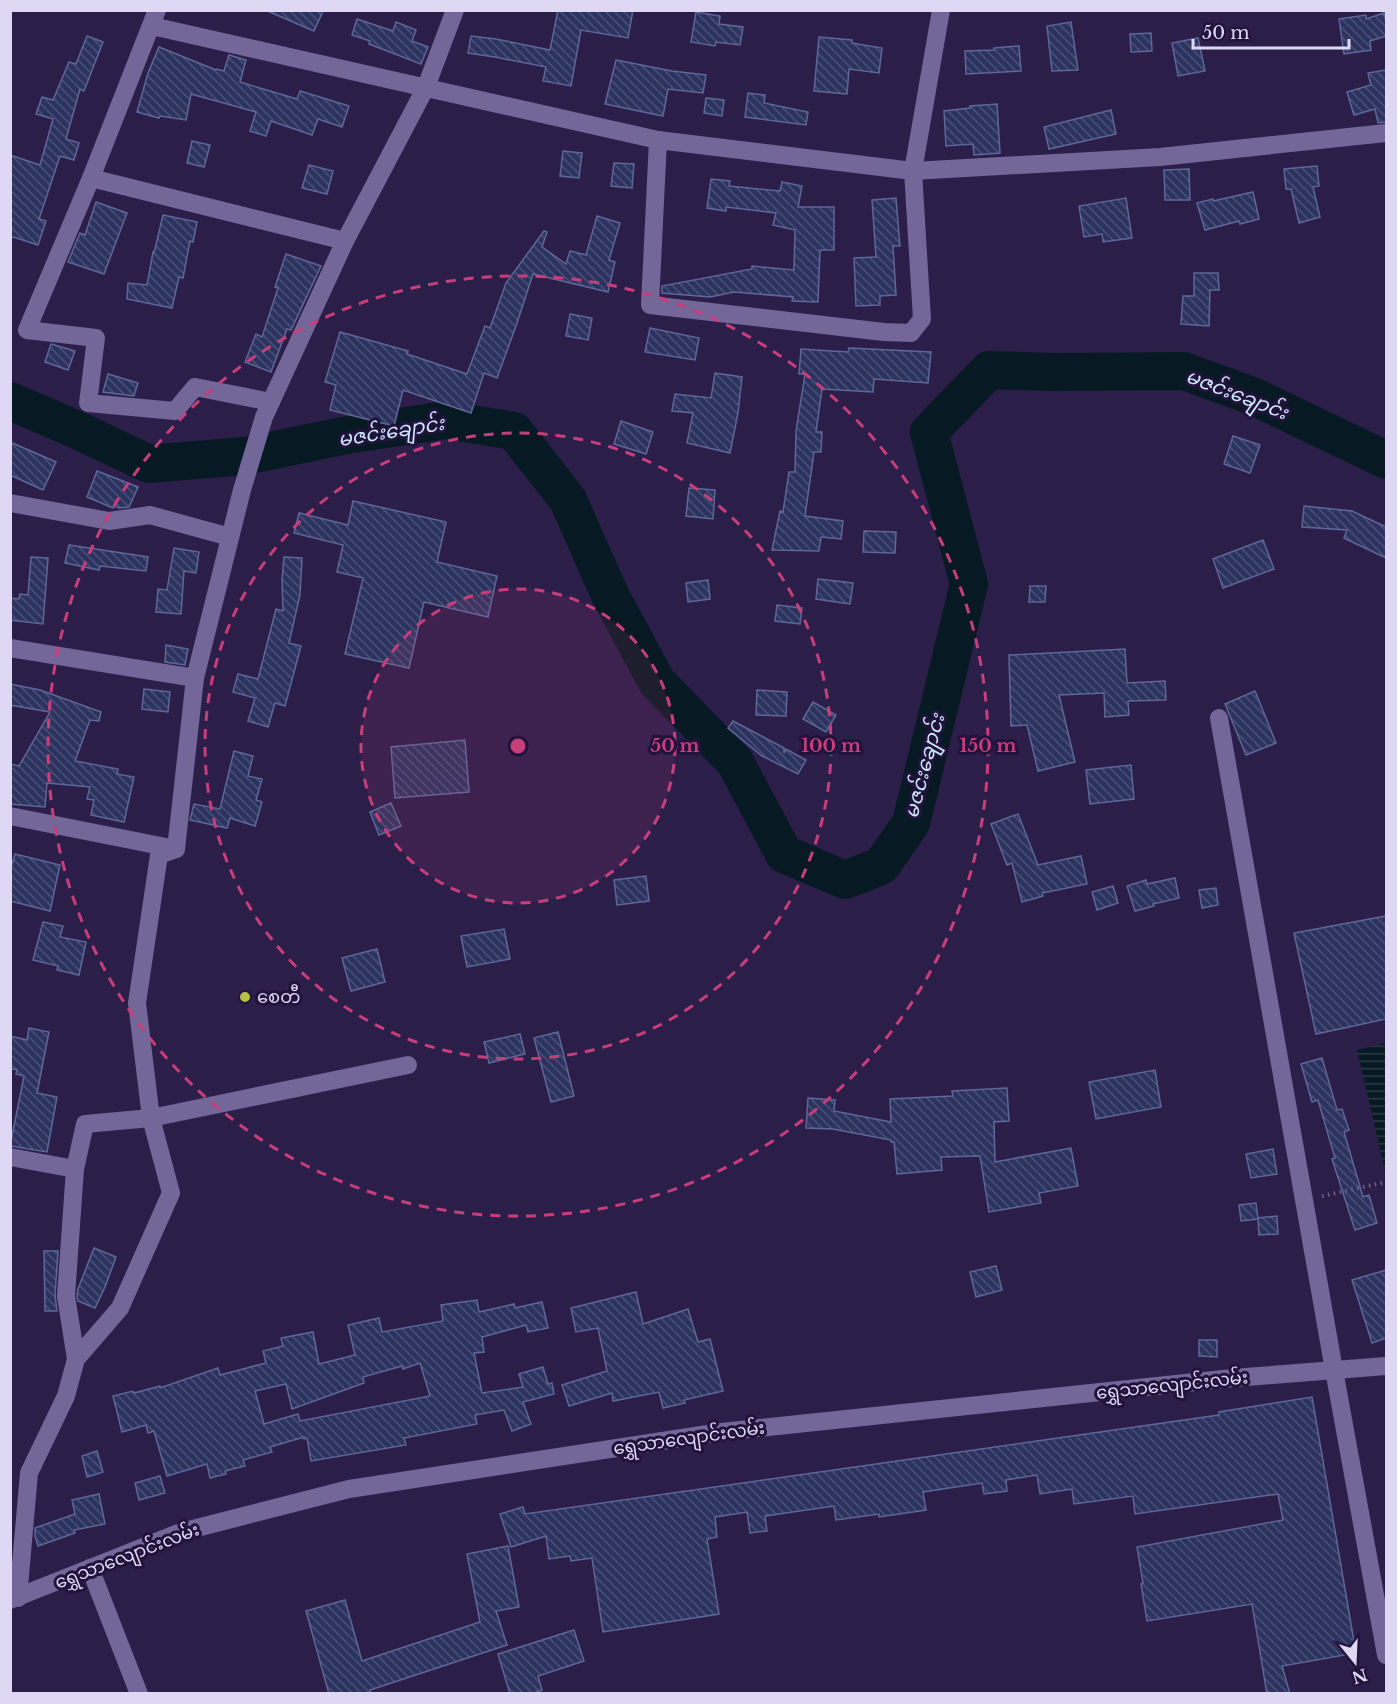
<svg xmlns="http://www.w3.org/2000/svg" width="1397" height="1704" viewBox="0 0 1397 1704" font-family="'Libre Baskerville','Noto Sans Myanmar',serif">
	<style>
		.water { fill: url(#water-rules) }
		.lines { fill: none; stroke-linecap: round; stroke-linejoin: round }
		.river { stroke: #071a24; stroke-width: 38 }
		.building { fill: url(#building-back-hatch); stroke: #5e6797; stroke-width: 1.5; fill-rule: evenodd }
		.path { stroke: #6e6489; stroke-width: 4; stroke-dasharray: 1.5 4.5; stroke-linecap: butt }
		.minor { stroke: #736698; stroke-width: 18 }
		.ring { fill: none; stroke: #c83e7a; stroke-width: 3; stroke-dasharray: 10 8 }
		.poi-dot { fill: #b4c24a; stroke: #22133d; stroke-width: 2 }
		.labels { text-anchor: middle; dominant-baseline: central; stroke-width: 6; stroke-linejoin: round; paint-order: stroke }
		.poi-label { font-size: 18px; fill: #ded8f4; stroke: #22133d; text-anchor: start }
		.street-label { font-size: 18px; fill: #ded8f4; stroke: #22133d }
		.water-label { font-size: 20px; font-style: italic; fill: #cce8fa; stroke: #22133d }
		.centre { fill: #c83e7a; stroke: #22133d; stroke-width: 3 }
		.ring-label { font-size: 18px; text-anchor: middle; font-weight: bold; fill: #c83e7a; stroke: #22133d; stroke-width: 6; stroke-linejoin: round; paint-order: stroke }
	</style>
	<defs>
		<pattern id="water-rules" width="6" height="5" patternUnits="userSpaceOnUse" patternTransform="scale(1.5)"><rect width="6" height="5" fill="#071a24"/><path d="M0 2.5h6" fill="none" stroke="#2b3b44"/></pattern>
		<pattern id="building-back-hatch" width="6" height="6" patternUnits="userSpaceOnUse" patternTransform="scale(1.5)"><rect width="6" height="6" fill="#2d335f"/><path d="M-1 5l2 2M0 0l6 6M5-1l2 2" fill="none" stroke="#4b5077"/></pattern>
	</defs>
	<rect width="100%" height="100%" fill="#2b1e49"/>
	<path class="water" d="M1386,1043V1175L1357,1050Z"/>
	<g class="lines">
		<path class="river" d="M10,401L75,429L149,464L245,456L352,434L446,420L514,431L568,500L610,595L657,682L735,762L784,854L845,880L881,866L911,823L969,584L929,432L989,370L1055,372L1184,371L1255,397L1386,460"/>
	</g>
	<g class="building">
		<path d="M265,10H294L323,11L314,31Z"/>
		<path d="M558,10H633L628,38L581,30L571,86L543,81L546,67L495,57L468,53L471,36L496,39L550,50Z"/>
		<path d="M696,12L720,16L719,24L743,27L740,45L716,42L715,46L691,42Z"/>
		<path d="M1384,13L1386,22V36L1370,41L1371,50L1344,54L1339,19L1366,15V19Z"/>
		<path d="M357,19L393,31L396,22L416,30L412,41L428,47L421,64L369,44L370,41L352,35Z"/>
		<path d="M1071,22L1078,70L1052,71L1047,26Z"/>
		<path d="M1151,33L1152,51L1131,52L1130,34Z"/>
		<path d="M87,36L103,42L84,91L80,89L66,139L79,143L74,160L60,156L39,219L46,221L38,245L10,236V155L40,165L53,119L36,114L42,97L53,100L69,62L76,64Z"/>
		<path d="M819,37L852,40V43L882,48L879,73L849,69L847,94L814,91Z"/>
		<path d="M1198,38L1205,71L1178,76L1172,43Z"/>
		<path d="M1019,46L1021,71L966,74L965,51L994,50V48Z"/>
		<path d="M159,47L216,70L217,69L224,71L229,55L246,60L240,82L297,99L300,91L349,106L342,127L318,119L312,135L271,121L266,136L250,131L256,112L191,94L186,120L160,116L159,118L137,112L148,73Z"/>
		<path d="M616,60L672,71L706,75L703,93L668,89L663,116L605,104Z"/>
		<path d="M1386,70V122L1378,123L1375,109L1354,115L1347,92L1371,85L1368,73Z"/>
		<path d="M748,93L765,95L764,103L808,112L806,125L745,117Z"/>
		<path d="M706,98L724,100L722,116L704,113Z"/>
		<path d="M997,104L1000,153L974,155L973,144L946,146L944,111L970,108V106Z"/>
		<path d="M1111,110L1116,134L1049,149L1044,127Z"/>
		<path d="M192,141L210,145L204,167L187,163Z"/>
		<path d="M563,151L582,153L579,178L560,176Z"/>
		<path d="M614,163L634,164L632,188L611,186Z"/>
		<path d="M309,165L333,171L327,194L302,188Z"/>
		<path d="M1317,166L1319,186L1313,187L1320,217L1299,223L1291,189H1286L1284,169Z"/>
		<path d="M1189,169L1190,200H1165L1164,170Z"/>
		<path d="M711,179L730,181L729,186L780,191L782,182L802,186L798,207H834V250H820L818,302L792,301L793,297L734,292L710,297L662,293V286L752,269V266L794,270L795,230L773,225L776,213L726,207V211L707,208Z"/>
		<path d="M1253,192L1259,219L1240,224L1239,221L1205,230L1197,203L1213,199V201Z"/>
		<path d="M896,198L900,246H893L896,295L880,296V305L856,306L854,258L876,257L872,200Z"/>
		<path d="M1126,198L1132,238L1103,242L1102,234L1084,237L1079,206Z"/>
		<path d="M96,202L127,213L104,274L68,262L80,233L85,235Z"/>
		<path d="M163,215L197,222L193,242L190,241L183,278L179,277L172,308L127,299L128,283L147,285L153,252L154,253Z"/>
		<path d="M597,216L620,223L609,260L615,262L608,292L533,274L516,326L497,378L484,373L471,413L403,390L394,426L330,410L336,385L325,382L340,332L408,351L407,354L467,374L485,326L490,328L506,283L544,231L547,232L542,247L566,264L570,251L586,255Z"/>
		<path d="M286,254L321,266L291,330L287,329L271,372L245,362L256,334L262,337L278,288L275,287Z"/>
		<path d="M1194,273H1218L1219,290H1210L1209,326L1181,324L1183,296H1194Z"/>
		<path d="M570,314L592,318L588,340L566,336Z"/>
		<path d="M650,328L699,338L695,360L645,352Z"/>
		<path d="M51,344L75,351L68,370L45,362Z"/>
		<path d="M849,348L931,352L928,383L874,379L873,392L822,389L816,432H822L821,452H814L805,516L843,521L841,539L821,537L819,551L772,550L780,511L783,512L789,472H795L796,431L805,374H799L801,349L848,352Z"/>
		<path d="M715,373L742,377L738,413L730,453L687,443L693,413L672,411L675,394L711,398Z"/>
		<path d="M108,374L138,383L134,396L103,392Z"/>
		<path d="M621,421L653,432L646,454L614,444Z"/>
		<path d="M1233,436L1260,445L1250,473L1224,464Z"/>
		<path d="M10,442L56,462L43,490L10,475Z"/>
		<path d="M97,471L138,487L129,507L119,508L114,506L113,508L87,497Z"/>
		<path d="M689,488L715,490L713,519L686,516Z"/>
		<path d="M353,501L446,522L437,562L497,576L488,617L424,602L409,668L345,654L363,578L337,572L343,545L294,533L299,513L348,525Z"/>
		<path d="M1304,506L1352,511L1386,527V558L1344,538L1347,530L1302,527Z"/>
		<path d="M864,531L896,532L895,553L863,552Z"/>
		<path d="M1263,540L1274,569L1223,588L1213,559Z"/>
		<path d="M69,545L148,557L146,571L100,566L99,570L65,563Z"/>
		<path d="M174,548L199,552L196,573L184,571L181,614L156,612L158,589L167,590Z"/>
		<path d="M31,557L48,558L43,624L10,620V598L19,599L20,594L28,595Z"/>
		<path d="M284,557L302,558L300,595L289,643L301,646L285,706L275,703L268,727L248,721L255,698L233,692L238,674L258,679L276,609L283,611L282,580Z"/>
		<path d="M818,579L853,583L850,604L816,599Z"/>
		<path d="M708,580L710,599L688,602L686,583Z"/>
		<path d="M1030,586H1046L1045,602H1029Z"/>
		<path d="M777,605L802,608L800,624L775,621Z"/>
		<path d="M166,645L188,649L185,665L165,662Z"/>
		<path d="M1125,649L1127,683L1165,681L1166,700L1128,701L1129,715L1105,717L1104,693L1059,695L1075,762L1038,771L1027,725L1011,726L1009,655Z"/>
		<path d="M10,684L40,690L101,712L99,721L90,720L75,761L118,769L117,774L134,777L124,822L91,815L94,800L87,799L90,787L47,783L45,807L10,804V764L19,766L50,712L10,705Z"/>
		<path d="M144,689L170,692L168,712L142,709Z"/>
		<path d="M757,690L787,692L786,716L756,715Z"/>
		<path d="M1255,691L1276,743L1246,755L1225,704Z"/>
		<path d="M813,702L836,715L826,732L803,719Z"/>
		<path d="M733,721L784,748V753L786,749L806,760L798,774L762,756L728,728Z"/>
		<path d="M465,740L469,792L395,798L391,747Z"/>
		<path d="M234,751L253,756L248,776L262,779L256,800L262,802L255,826L230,818L227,828L190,820L194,804L220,809Z"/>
		<path d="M1131,765L1134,799L1090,804L1086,770Z"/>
		<path d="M391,803L401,826L379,835L370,812Z"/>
		<path d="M1018,814L1038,865L1081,856L1087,884L1042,893L1043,896L1022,902L1012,863L1007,865L991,824Z"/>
		<path d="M15,854L60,865L50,911L10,901V871Z"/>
		<path d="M646,876L649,901L617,905L614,880Z"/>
		<path d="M1175,878L1179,898L1153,904L1154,906L1135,911L1127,886L1146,880L1147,884Z"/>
		<path d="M1113,886L1118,903L1097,910L1092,892Z"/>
		<path d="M1216,888L1218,905L1202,908L1199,890Z"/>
		<path d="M1386,916V1019L1316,1034L1294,933Z"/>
		<path d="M43,922L63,926L60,937L86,942L79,975L57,970L58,966L33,960Z"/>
		<path d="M504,929L510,959L467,967L461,936Z"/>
		<path d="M377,949L385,982L351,991L342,958Z"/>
		<path d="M29,1028L49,1032L37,1093L57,1097L47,1152L10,1146L24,1076L16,1074L17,1070L10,1068V1036L27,1040Z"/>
		<path d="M558,1032L574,1096L551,1102L534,1038Z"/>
		<path d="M520,1034L525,1054L489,1063L484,1042Z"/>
		<path d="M1322,1058L1337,1110L1342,1109L1349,1130L1344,1132L1363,1197L1369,1195L1377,1223L1355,1230L1332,1159L1335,1158L1318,1100L1312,1102L1301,1064Z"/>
		<path d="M1155,1070L1161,1107L1096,1119L1089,1082Z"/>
		<path d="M1007,1088L1009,1121L994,1122L995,1162L1071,1148L1078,1186L1039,1193L1041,1203L989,1212L980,1156L941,1157L942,1170L897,1174L894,1142H891V1140L833,1129L806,1128L808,1098L835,1100L834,1111L891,1122L890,1099L953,1096L952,1091Z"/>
		<path d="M1273,1149L1277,1174L1251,1178L1246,1154Z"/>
		<path d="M1256,1203L1258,1219L1241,1221L1239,1205Z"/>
		<path d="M1277,1216L1278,1234L1259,1235L1258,1218Z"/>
		<path d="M94,1248L116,1257L105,1287L95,1308L78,1301L77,1296L78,1289Z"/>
		<path d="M44,1251H58L55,1295L57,1311H45Z"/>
		<path d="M996,1266L1002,1290L976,1297L970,1272Z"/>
		<path d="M1386,1270V1338L1372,1343L1352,1280Z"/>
		<path d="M636,1292L643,1324L688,1309L698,1342L710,1339L723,1391L684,1400L685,1403L663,1408L659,1392L613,1401L612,1393L569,1406L562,1385L607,1371L598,1328L576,1332L571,1308Z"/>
		<path d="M477,1300L479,1312L514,1304L515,1308L542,1302L548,1328L528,1332L526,1325L482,1337L484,1352L474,1353L482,1393L523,1387L519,1374L543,1367L548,1384L552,1383L554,1394L523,1402L531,1424L512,1431L504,1410L475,1415L477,1424L404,1438L406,1445L311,1461L307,1438L304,1439V1437L270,1447L272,1452L243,1460L245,1466L225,1471L226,1474L210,1478L207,1464L167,1476L154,1431L148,1433L146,1425L122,1432L113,1396L133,1391L134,1393L160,1386V1388L218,1368L220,1375L266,1363L263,1351L283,1346L281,1338L313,1332L319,1364L355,1355L348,1325L379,1318L382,1332L443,1321L441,1305ZM420,1363L430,1396L300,1421L298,1414L264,1424L255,1391L286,1384L292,1409L364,1383L363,1377L402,1366L403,1369Z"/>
		<path d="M1199,1340H1217V1357L1199,1356Z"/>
		<path d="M1312,1397L1356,1653L1282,1666L1290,1694H1267L1252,1604L1147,1621L1141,1584L1143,1583L1137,1547L1283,1520L1278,1494L1135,1514L1133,1496L1074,1504L1072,1489L1040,1494L1037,1475L1006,1480L1007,1491L984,1494L982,1483L923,1492L926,1510L879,1517V1514L836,1520L834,1506L765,1516L767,1531L750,1533L747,1512L715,1517L717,1537L707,1539L719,1614L603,1632L592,1558L571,1561L570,1556L549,1559L546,1536L511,1547L500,1514L523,1507L525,1514L1219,1415V1412Z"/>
		<path d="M97,1451L103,1472L87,1477L82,1456Z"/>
		<path d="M160,1476L165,1493L139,1500L135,1483Z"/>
		<path d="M99,1494L105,1524L74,1530L75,1533L38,1546L35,1536V1528L75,1514L72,1500Z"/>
		<path d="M508,1546L519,1607L496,1611L507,1645L370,1690L371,1694H329L306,1611L345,1600L362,1661L480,1622L467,1554Z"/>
		<path d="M574,1630L584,1661L538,1676L542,1690L532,1694H510L498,1654Z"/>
	</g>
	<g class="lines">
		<path class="path" d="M1322,1196L1386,1182"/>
		<g class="minor">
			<path d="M157,10L91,178L345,241"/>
			<path d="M152,26L658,140L913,171L1160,157L1386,133"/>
			<path d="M658,140L650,305L884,332L911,333L922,319L913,171L941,10"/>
			<path d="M91,178L27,330L96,338L88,403L175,411L195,387L271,402"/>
			<path d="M10,503L109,521L150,515L230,537"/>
			<path d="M10,648L195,678"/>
			<path d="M1219,718L1334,1370L1386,1655"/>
			<path d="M10,816L176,849"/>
			<path d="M10,1157L75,1169"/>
			<path d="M76,1359L66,1296L75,1169L85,1124L151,1118L408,1065"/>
			<path d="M90,1568L139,1694"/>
			<path d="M18,1598L29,1473L66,1396L76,1359L120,1308L171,1193L151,1118L137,1003L159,855L176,849L195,678L242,490L264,417L345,241L426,87L455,10"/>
			<path d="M10,1600L181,1532L349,1489L721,1432L1233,1378L1386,1366"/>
		</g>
	</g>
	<circle cx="518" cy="746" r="157" fill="#c83e7a" fill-opacity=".12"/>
	<g class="ring">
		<circle cx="518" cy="746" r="157"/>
		<circle cx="518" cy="746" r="313"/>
		<circle cx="518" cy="746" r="470"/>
	</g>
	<circle class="poi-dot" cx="245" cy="997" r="6"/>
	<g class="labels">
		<g class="poi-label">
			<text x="257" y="997">စေတီ</text>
		</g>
		<g class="street-label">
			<text transform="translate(1172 1385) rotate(-6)">ရွှေသာလျောင်းလမ်း</text>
			<text transform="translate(689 1438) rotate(-8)">ရွှေသာလျောင်းလမ်း</text>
			<text transform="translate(127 1556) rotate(-21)">ရွှေသာလျောင်းလမ်း</text>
		</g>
		<g class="water-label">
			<text transform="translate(1237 394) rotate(21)">မဇင်းချောင်း</text>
			<text transform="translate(391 431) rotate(-9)">မဇင်းချောင်း</text>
			<text transform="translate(924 766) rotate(-75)">မဇင်းချောင်း</text>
		</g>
	</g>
	<circle cx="518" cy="746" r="9" class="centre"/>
	<g class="ring-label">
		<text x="675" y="752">50 m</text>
		<text x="831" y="752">100 m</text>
		<text x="988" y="752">150 m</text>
	</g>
	<rect width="1397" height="1704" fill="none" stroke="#ded8f4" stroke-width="24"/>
	<g transform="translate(1355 1662) rotate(162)" stroke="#22133d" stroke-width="4.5" paint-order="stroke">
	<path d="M0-4.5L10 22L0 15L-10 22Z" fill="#ded8f4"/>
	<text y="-9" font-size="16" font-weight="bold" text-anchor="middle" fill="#ded8f4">N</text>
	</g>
	<path d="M1193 39v9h156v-9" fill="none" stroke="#ded8f4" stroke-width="3"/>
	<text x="1202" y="39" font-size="18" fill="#ded8f4" stroke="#22133d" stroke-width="4.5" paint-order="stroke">50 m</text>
</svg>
